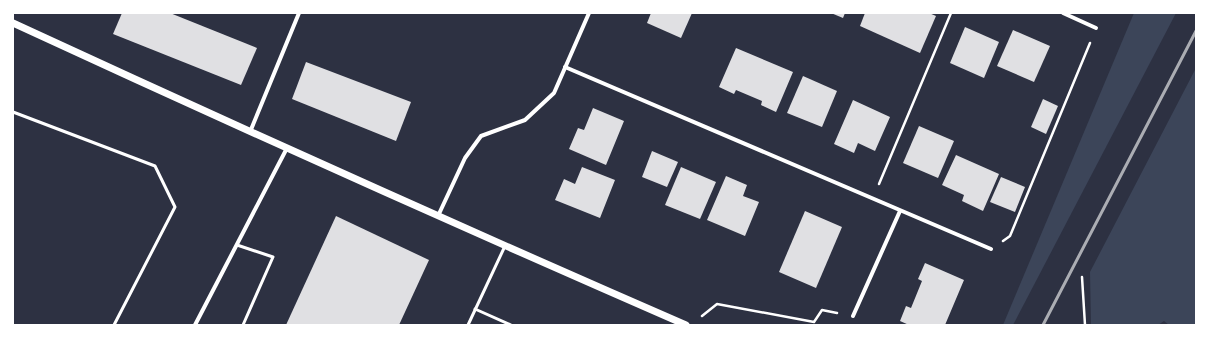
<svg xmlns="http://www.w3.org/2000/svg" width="1209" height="338" viewBox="0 0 1209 338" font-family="'Times New Roman',serif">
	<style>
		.green { fill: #3c4559 }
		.building { fill: #e0e0e3 }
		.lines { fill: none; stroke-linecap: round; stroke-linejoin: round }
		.path { stroke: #fff; stroke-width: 2.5 }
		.service { stroke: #fff; stroke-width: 3 }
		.minor { stroke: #fff; stroke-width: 4 }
		.tertiary { stroke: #fff; stroke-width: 7 }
		.rail { stroke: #abadb3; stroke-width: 3 }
	</style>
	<rect width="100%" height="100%" fill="#2d3142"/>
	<g class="green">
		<path d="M1134,13H1176L1013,325H1003Z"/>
		<path d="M1196,68V325H1169L1164,321L1158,325H1091L1090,272Z"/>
	</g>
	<g class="building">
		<path d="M122,13H170L257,48L241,85L113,34Z"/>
		<path d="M651,13H692L681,38L647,23Z"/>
		<path d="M831,13H845L843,18Z"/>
		<path d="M865,13H929L936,16L920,53L860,26Z"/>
		<path d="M965,27L999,42L984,78L950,63Z"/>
		<path d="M1013,30L1050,46L1034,82L997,66Z"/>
		<path d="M736,48L793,72L776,112L761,105L762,101L736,90L734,94L719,87Z"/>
		<path d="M306,62L411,102L396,141L292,99Z"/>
		<path d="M803,76L837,91L822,127L787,113Z"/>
		<path d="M1043,99L1058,106L1046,134L1031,127Z"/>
		<path d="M853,100L890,117L875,151L858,143L854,153L834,144Z"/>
		<path d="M593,108L624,121L606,165L569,149L578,128L584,130Z"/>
		<path d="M919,126L954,141L938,178L903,163Z"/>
		<path d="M652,151L678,162L667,187L642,177Z"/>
		<path d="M956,155L999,174L983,211L962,201L964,195L942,185Z"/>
		<path d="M582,167L615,180L600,218L555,200L564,179L575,184Z"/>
		<path d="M681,167L716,182L700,219L665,205Z"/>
		<path d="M726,176L747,185L743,196L759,202L745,236L707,220Z"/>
		<path d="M1001,177L1025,187L1015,212L990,202Z"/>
		<path d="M805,211L842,227L816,288L779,272Z"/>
		<path d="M336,216L429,260L399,325H286Z"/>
		<path d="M925,263L964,280L945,325H909L900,321L906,306L911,308L922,281L918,279Z"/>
	</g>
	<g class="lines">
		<g class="path">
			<path d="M879,184L951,13"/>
			<path d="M1003,241L1010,236L1090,43"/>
			<path d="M1082,277L1085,325"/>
			<path d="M702,316L717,304L814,322L822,310L837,313"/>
		</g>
		<g class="service">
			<path d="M13,112L155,166L175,207L114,325"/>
			<path d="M237,245L273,257L243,325"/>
			<path d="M475,309L511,325"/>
			<path d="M468,325L505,246"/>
		</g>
		<g class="minor">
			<path d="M1063,13L1096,28"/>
			<path d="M565,67L991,249"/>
			<path d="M250,132L299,13"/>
			<path d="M438,216L465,158L481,136L525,120L554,93L589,13"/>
			<path d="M853,316L900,211"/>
			<path d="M195,325L287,148"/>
		</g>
		<path class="tertiary" d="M13,23C236,126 461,227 686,325"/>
		<path class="rail" d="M1043,325L1196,31"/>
	</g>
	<rect width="1209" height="338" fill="none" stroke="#ffffff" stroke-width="28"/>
</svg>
